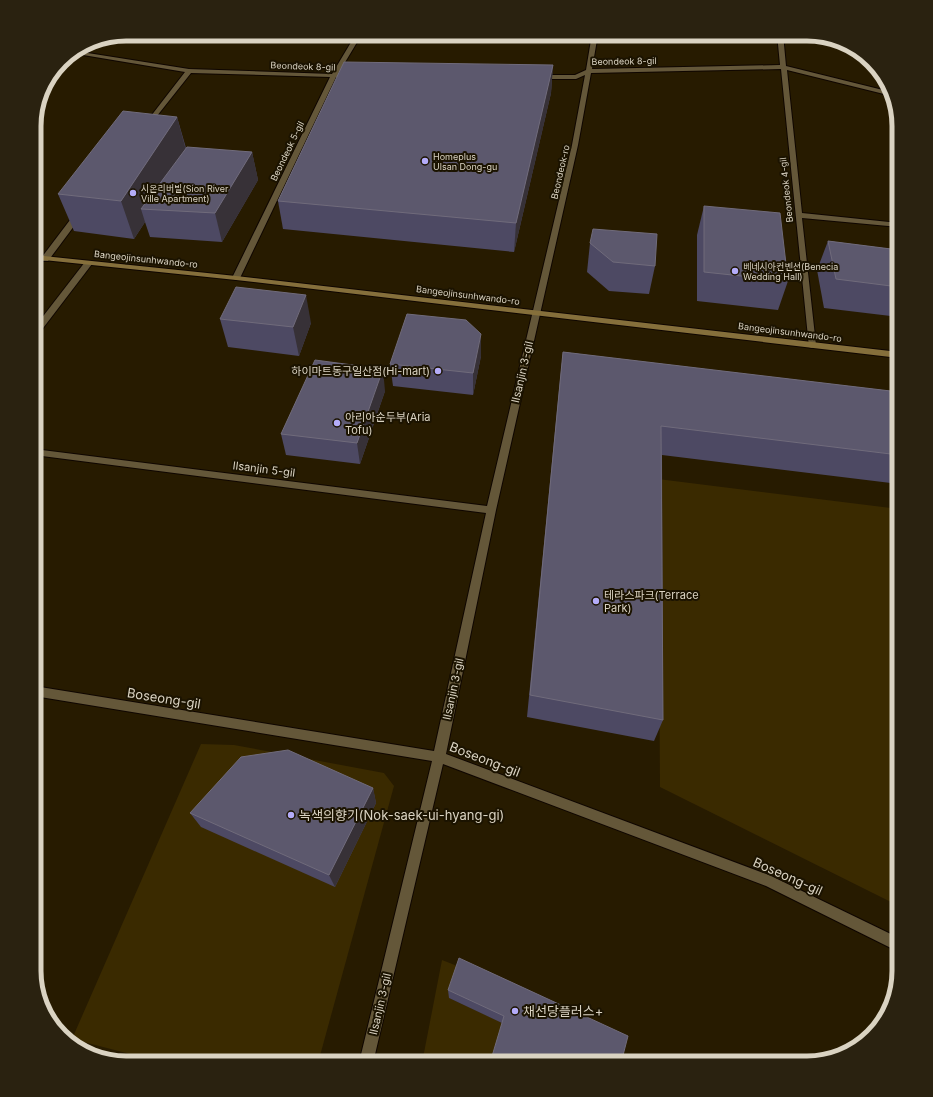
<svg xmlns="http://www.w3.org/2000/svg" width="933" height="1097" viewBox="0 0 933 1097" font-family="Inter,'Noto Sans KR',sans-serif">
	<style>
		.green { fill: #3a2a00 }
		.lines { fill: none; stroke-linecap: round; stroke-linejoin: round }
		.minor-casing { stroke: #0f0600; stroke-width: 2 }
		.secondary-casing { stroke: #0f0600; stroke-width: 2 }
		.minor { fill: #645739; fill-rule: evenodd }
		.secondary { fill: #856f3b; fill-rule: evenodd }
		.wall { fill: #4d4963 }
		.shaded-wall { fill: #373137 }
		.building { fill: #5c586d; stroke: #706b7b }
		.poi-dot { fill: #b4acf9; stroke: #1b1300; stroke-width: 1.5 }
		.labels { text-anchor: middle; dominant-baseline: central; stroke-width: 4; stroke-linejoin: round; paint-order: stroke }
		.far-street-label { font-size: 9px; fill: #dad3c2; stroke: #1b1300 }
		.far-poi-label { font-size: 9px; fill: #dad3c2; stroke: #1b1300; text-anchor: start }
		.poi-label { font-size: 11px; fill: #dad3c2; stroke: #1b1300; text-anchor: start }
		.street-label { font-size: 11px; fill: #dad3c2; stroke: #1b1300 }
		.near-street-label { font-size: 13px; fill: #dad3c2; stroke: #1b1300 }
		.near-poi-label { font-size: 13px; fill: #dad3c2; stroke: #1b1300; text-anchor: start }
		.rim { fill: none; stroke: #dad3c2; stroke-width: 5 }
	</style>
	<rect width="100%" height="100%" fill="#271b00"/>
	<g class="green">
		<path d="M658,479L899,509V906L660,787Z"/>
		<path d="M201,744L234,745L384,773L394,786L318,1063H165L72,1039Z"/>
		<path d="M442,960L460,967L449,998L503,1023L491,1063H422Z"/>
	</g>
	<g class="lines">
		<defs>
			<g id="minor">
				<path d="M356,34H362L338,74H351L354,76L351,78L336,77L240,278L236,280L232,278L330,77L191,73L149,126L147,127L144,125L185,72L71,53L75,51L189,69L332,74Z"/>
				<path d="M592,34H598L592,69L780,65L777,34H783L786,66L887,91L888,95L787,70L802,213L899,223V227L802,218L816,345L812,348L809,347L781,69L591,73L578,145L496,510L446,754L769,875L899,938V952L766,886L443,764L373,1063H359L432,761L34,696V686L434,751L486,513L34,455V449L487,506L572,145L585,75L576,79H539L536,77L539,75H575L586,70Z"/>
				<path d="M76,212H82L83,214L48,261H42V257Z"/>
				<path d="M85,262H88L92,264L37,336L34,337V328Z"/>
			</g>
			<path id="secondary" d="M34,255L236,276L899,352V358L236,280L34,259Z"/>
		</defs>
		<use href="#minor" class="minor-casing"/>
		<use href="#secondary" class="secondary-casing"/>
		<use href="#minor" class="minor"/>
		<use href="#secondary" class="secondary"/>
	</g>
	<g class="wall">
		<path d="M553,65L551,93L514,252L283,229L278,201Z"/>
		<path d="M177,117L186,148L252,152L258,180L222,242L150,237L145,222L134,239L74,231L58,194Z"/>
		<path d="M704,206L788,281L778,310L697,301V235Z"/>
		<path d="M828,241L899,250V317L824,308L817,270Z"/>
		<path d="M590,243L655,266L649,294L609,291L587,272Z"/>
		<path d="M220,319L311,323L299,356L228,347Z"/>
		<path d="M563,352L899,392V484L662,455L663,720L654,741L527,717L560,380Z"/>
		<path d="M481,356L473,395L393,386L390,364Z"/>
		<path d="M385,391L360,464L286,455L281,434Z"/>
		<path d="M373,788L376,803L335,887L201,827L190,813Z"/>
		<path d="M448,990L621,1063L502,1023L449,998Z"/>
	</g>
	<g class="shaded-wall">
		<path d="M553,65L551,93L514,252L516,223Z"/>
		<path d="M177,117L187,154L141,209L145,222L134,239L121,201Z"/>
		<path d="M252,152L258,180L222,242L215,213Z"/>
		<path d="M306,295L311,323L299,356L293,327Z"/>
		<path d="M481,334V356L473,395V373Z"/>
		<path d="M383,369L385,391L360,464L357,443Z"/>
		<path d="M373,788L376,803L335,887L329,875Z"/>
	</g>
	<g class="building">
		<path d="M344,62L553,65L516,223L278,201Z"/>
		<path d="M123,111L177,117L121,201L58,194Z"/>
		<path d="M187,147L252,152L215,213L141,209Z"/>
		<path d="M704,206L780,213L788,281L704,272Z"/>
		<path d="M593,229L657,234L655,266L613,262L590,243Z"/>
		<path d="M828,241L899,250V287L836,279Z"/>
		<path d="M236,287L306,295L293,327L220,319Z"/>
		<path d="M407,314L466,320L481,334L473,373L390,364Z"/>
		<path d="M563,352L899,392V455L661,426L663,720L530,695Z"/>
		<path d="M315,360L383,369L357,443L281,434Z"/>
		<path d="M288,750L373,788L329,875L190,813L241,757Z"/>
		<path d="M459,958L628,1036L621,1063H490L504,1016L448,990Z"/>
	</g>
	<g class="poi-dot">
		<circle cx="425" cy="161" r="4"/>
		<circle cx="133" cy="193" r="4"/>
		<circle cx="735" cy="271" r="4"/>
		<circle cx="438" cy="371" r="4"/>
		<circle cx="337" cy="423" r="4"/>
		<circle cx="596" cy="601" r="4"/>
		<circle cx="291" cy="815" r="4"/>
		<circle cx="515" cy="1011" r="4"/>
	</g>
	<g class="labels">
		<g class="far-street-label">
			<text transform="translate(624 61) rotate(-1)">Beondeok 8-gil</text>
			<text transform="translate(303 66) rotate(2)">Beondeok 8-gil</text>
			<text transform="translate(287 151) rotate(-64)">Beondeok 5-gil</text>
			<text transform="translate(560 172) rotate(-77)">Beondeok-ro</text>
			<text transform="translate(786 190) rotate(-96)">Beondeok 4-gil</text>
			<text transform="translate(146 259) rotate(6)">Bangeojinsunhwando-ro</text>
			<text transform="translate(468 295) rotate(7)">Bangeojinsunhwando-ro</text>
			<text transform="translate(790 332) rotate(7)">Bangeojinsunhwando-ro</text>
		</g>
		<g class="far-poi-label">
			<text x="433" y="156">Homeplus<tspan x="433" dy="10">Ulsan Dong-gu</tspan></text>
			<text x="141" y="188">시온리버빌(Sion River<tspan x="141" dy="10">Ville Apartment)</tspan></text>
			<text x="743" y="266">베네시아컨벤션(Benecia<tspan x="743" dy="10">Wedding Hall)</tspan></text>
		</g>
		<g class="poi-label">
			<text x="430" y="371" text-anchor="end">하이마트동구일산점(Hi-mart)</text>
			<text x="345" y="417">아리아순두부(Aria<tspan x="345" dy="13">Tofu)</tspan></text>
			<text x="604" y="595">테라스파크(Terrace<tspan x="604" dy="13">Park)</tspan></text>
		</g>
		<g class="street-label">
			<text transform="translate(522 372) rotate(-77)">Ilsanjin 3-gil</text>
			<text transform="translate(264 469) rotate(7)">Ilsanjin 5-gil</text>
			<text transform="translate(453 689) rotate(-78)">Ilsanjin 3-gil</text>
			<text transform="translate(380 1004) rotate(-77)">Ilsanjin 3-gil</text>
		</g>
		<g class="near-street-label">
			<text transform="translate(164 698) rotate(9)">Boseong-gil</text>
			<text transform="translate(485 759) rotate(21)">Boseong-gil</text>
			<text transform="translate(788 876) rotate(24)">Boseong-gil</text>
		</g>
		<g class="near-poi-label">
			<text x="299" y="815">녹색의향기(Nok-saek-ui-hyang-gi)</text>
			<text x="523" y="1011">채선당플러스+</text>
		</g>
	</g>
	<path d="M0 0H933V1097H0ZM126 41H807A85 85 0 0 1 892 126V971A85 85 0 0 1 807 1056H126A85 85 0 0 1 41 971V126A85 85 0 0 1 126 41Z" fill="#2a2210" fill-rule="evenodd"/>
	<path class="rim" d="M126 41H807A85 85 0 0 1 892 126V971A85 85 0 0 1 807 1056H126A85 85 0 0 1 41 971V126A85 85 0 0 1 126 41Z"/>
</svg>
